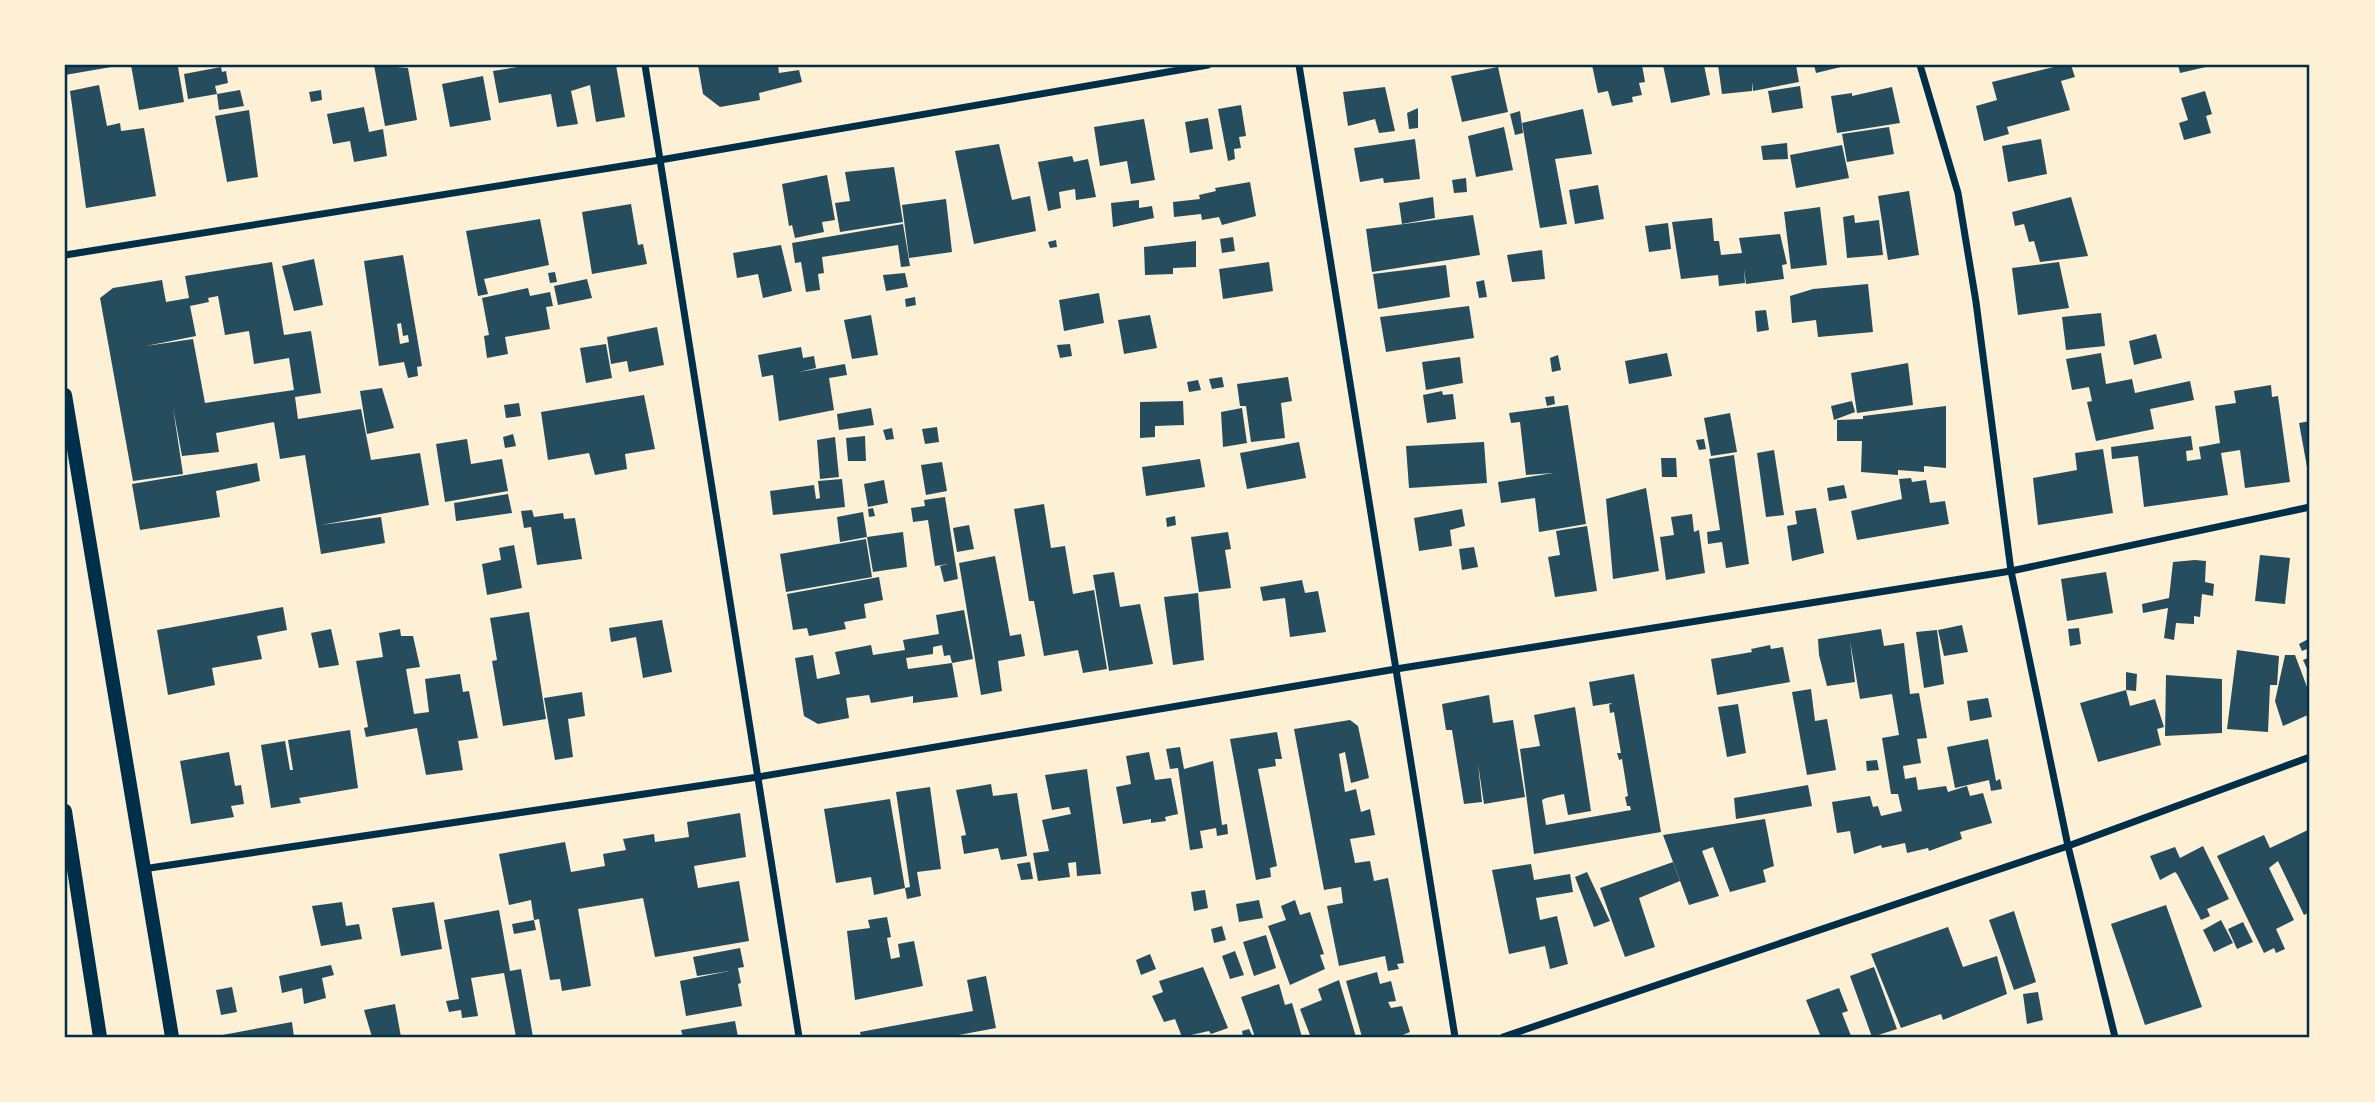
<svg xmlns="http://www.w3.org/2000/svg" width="2375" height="1102" viewBox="0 0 2375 1102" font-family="Overpass,sans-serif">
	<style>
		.building { fill: #264d5e; fill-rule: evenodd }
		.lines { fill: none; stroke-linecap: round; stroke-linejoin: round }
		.minor { stroke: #003049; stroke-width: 7 }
		.secondary { stroke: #003049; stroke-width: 14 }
		.neatline { fill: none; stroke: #003049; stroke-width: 2.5 }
	</style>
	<rect width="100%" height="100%" fill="#fdf0d5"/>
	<g class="building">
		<path d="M65,65H117V66L65,75Z"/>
		<path d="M131,65H184L178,67L184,102L139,110Z"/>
		<path d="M374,65L408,68L417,120L385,126Z"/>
		<path d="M530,65H616L625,117L596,122L590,85L571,91L578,124L557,127L551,94L499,103L493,71Z"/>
		<path d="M698,65H778L779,73L799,70L802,82L759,93L760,100L720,107L703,94Z"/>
		<path d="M1592,65H1642L1645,82L1639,83L1642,95L1632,97L1633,102L1612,106L1608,91L1598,93Z"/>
		<path d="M1663,65H1704L1710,95L1671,103Z"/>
		<path d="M1718,65H1796L1799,82L1753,91L1752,82V91L1722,94Z"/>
		<path d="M1814,65H1845V66L1816,73Z"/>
		<path d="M2062,65H2071L2075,77L2061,81L2070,110L2007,127L2009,134L1984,141L1976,106L1997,100L1992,82Z"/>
		<path d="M2178,65H2210V66L2180,73Z"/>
		<path d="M221,67L222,72L226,71L228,83L215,86L217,94L188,99L184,74Z"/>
		<path d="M1498,67L1508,112L1462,122L1451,76Z"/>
		<path d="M483,76L491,120L450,127L442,84Z"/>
		<path d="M99,85L107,126L120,123L121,131L144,128L156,196L86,208L70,91Z"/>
		<path d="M1800,86L1803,108L1772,113L1768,91Z"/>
		<path d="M1385,87L1395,131L1379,133L1375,119L1348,126L1343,92Z"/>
		<path d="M1892,87L1900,123L1837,133L1831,96L1852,93V96Z"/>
		<path d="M240,90L244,106L219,110L217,94Z"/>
		<path d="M321,90L322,100L311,102L309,92Z"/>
		<path d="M2205,91L2212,114L2206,116L2211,133L2184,140L2179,123L2188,120L2181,98Z"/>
		<path d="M1241,105L1246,136L1239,137L1241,148L1234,149L1235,159L1228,161L1218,109Z"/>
		<path d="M364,107L369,132L383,129L387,156L354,162L350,141L333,144L327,114Z"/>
		<path d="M1418,108V128L1409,129L1407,113Z"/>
		<path d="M1583,109L1592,154L1555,159L1567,224L1540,228L1522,123Z"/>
		<path d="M249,110L258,177L227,182L215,116Z"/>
		<path d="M1520,111L1523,133L1515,135L1510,114Z"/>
		<path d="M1208,118L1213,149L1190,153L1185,122Z"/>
		<path d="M1144,119L1155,180L1131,184L1127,161L1100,166L1094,127Z"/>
		<path d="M1504,127L1513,170L1476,177L1468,136Z"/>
		<path d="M1889,127L1894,154L1847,162L1842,134Z"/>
		<path d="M1415,139L1420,179L1384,183L1383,178L1360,182L1354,148Z"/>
		<path d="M2041,139L2047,174L2008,182L2002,146Z"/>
		<path d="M1787,143L1788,159L1763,160L1761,146Z"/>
		<path d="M999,144L1012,200L1030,196L1036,231L974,244L955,151Z"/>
		<path d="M1842,145L1849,178L1796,188L1790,155Z"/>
		<path d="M1072,156L1074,162L1088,159L1096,197L1076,200L1075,189L1059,192L1061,208L1048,211L1038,162Z"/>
		<path d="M894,167L903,222L840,232L835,203L850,201L845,172Z"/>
		<path d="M827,175L835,220L822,222L824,232L795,238L792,225L789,226L782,184Z"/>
		<path d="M1466,178L1467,192L1454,193L1452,180Z"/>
		<path d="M1250,182L1256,216L1222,225L1219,217L1202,220L1201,214L1174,217L1173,202L1200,199L1199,195L1216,191L1215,188Z"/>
		<path d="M1598,185L1604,219L1575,224L1569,190Z"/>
		<path d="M1909,191L1919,255L1888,260L1878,196Z"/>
		<path d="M1433,197L1435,218L1402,224L1399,203Z"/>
		<path d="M2071,197L2088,256L2040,262L2034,241L2029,242L2024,224L2015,226L2012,212Z"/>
		<path d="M946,199L952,252L909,258L902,205Z"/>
		<path d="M1139,200V208L1152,206L1154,218L1113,227L1111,203Z"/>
		<path d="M631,204L638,245L643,244L647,264L592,274L582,212Z"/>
		<path d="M1820,207L1827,265L1791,269L1784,212Z"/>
		<path d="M1473,215L1480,255L1372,272L1366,229Z"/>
		<path d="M1854,215L1855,223L1879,220L1883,255L1847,258L1843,217Z"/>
		<path d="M1712,218L1714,241H1719L1721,255L1742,253L1739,238L1780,234L1787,264L1782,265L1784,279L1746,284L1744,269L1745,283L1719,286L1718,275L1681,279L1672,222Z"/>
		<path d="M540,219L549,265L484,279L488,294L478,296L466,231Z"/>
		<path d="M1668,223L1671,249L1649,252L1645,226Z"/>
		<path d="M903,224L910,266L901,267L898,245L822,257L824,273L818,274L820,290L806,292L801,262L795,263L792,243Z"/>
		<path d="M1233,237L1235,251L1222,253L1220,239Z"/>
		<path d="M1056,240L1057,247L1050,248L1048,242Z"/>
		<path d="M1196,241V267L1173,268V274L1145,275L1144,247Z"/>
		<path d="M781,245L792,291L763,298L758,274L737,278L733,253Z"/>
		<path d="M1542,250L1545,279L1512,282L1507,255Z"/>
		<path d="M403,255L422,366L417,367L418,376L408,378L404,362L379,366L364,261ZM401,323L403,336L408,335L409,342L400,344L397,324Z"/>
		<path d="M314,259L323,305L294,311L282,266Z"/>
		<path d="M272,262L284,335L311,331L321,393L295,397L298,419L361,409L371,460L420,453L429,505L321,525L381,517L385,543L321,554L305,455L280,459L274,422L216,433L219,452L182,456L173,408L183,474L133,481L100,298L113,288L162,280L166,302L189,298L185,276ZM218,296L225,335L249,331L254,364L289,358L294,390L205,403L193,339L146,346L196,336L190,306L209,302L208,298Z"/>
		<path d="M1269,262L1273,291L1223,299L1219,269Z"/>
		<path d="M2059,262L2069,308L2018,315L2012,268Z"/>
		<path d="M1446,265L1450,297L1378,309L1373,274Z"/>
		<path d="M555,272L557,282L550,283L548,273Z"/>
		<path d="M905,273L908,287L886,291L883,275Z"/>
		<path d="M587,279L592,298L558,305L554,286Z"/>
		<path d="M1484,280L1487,297L1479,298L1476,282Z"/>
		<path d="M1868,284L1873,332L1818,337L1816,320L1792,323L1790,296L1813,289Z"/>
		<path d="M528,288L530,296L550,292L553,306L546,307L550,329L505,337L508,354L487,358L484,336L489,335L482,298Z"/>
		<path d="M1099,293L1104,323L1064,331L1059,300Z"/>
		<path d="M915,297L916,305L906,307L905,299Z"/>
		<path d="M1469,306L1474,338L1386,352L1380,317Z"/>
		<path d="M1766,310L1769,330L1757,332L1755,311Z"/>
		<path d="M2101,313L2105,346L2066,350L2062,317Z"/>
		<path d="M871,315L878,355L852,359L844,320Z"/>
		<path d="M1150,315L1157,348L1124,354L1118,320Z"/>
		<path d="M657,327L664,365L629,372L627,361L611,364L607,337Z"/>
		<path d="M2156,334L2162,358L2134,365L2129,341Z"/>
		<path d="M606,344L612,378L586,383L580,348Z"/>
		<path d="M1070,344L1072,356L1060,358L1057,345Z"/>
		<path d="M801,347L803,358L814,356L816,368L799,372L845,364L847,375L829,378L834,410L779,421L773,375L762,377L758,355Z"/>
		<path d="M1667,353L1672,376L1629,384L1625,361Z"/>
		<path d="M2101,353L2106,384L2132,379L2135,393L2190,381L2194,400L2150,409L2154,429L2096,441L2087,402L2092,401L2089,387L2072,390L2066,359Z"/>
		<path d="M1558,355L1561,370L1552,372L1550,358Z"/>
		<path d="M1460,357L1463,383L1426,390L1422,362Z"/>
		<path d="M1908,363L1913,405L1857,413L1851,373Z"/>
		<path d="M1222,377L1224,387L1212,389L1209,379Z"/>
		<path d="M1288,377L1292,401L1281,403L1285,438L1251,442L1246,406H1240L1237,384Z"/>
		<path d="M1198,380L1201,390L1189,392L1187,382Z"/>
		<path d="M2271,385L2272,397L2278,396L2290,482L2245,488L2240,450L2221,453L2228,495L2144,507L2138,456L2112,459L2111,447L2191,436L2193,450L2186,451L2187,461L2201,459L2199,447L2220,443L2215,406L2236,403L2234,391Z"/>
		<path d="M382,388L394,428L367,434L360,391Z"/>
		<path d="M1442,391L1443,395L1453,394L1456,419L1427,423L1423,395Z"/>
		<path d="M644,395L655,449L625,454L627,469L595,475L589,453L548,460L541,412Z"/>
		<path d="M1554,396L1555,404L1547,406L1545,397Z"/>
		<path d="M1183,401L1184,425L1155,426V437L1140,438V402Z"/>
		<path d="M1852,401L1855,412L1834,420L1831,406Z"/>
		<path d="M519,403L521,416L506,418L504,405Z"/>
		<path d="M1568,405L1586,524L1539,532L1535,498L1501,503L1498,482L1553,473L1526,475L1520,422L1511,423L1509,413Z"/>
		<path d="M1946,406V468L1924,466V472L1898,470V475L1861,472L1862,441H1837V420L1863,419V416Z"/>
		<path d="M871,408L874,425L839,430L837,414Z"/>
		<path d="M1242,408L1247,443L1223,447L1221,412Z"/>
		<path d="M1730,413L1737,452L1711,456L1704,418Z"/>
		<path d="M2310,421V478H2309L2299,423Z"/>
		<path d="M937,427L939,442L925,444L922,429Z"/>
		<path d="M892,428L894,439L886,440L883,430Z"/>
		<path d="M513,434L516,446L505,448L503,437Z"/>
		<path d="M865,436L866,461H848L846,438Z"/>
		<path d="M835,437L839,477L820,479L817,440Z"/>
		<path d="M467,439L471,464L502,459L508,491L445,502L436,444Z"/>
		<path d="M1704,439L1706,449L1699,450L1696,440Z"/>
		<path d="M1299,442L1306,478L1247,489L1240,453Z"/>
		<path d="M1484,442L1487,483L1409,488L1406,446Z"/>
		<path d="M2103,449L2113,513L2038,525L2033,478L2077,470L2075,453Z"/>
		<path d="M1774,450L1784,515L1766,517L1757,453Z"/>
		<path d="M1734,455L1749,564L1726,568L1722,542L1708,544L1707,532L1720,530L1709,459Z"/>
		<path d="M1661,458H1676L1677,477H1662Z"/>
		<path d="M1200,459L1205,487L1146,496L1142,467Z"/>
		<path d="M942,462L947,491L926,495L921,465Z"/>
		<path d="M257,463L260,481L216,491L220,517L140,530L132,484Z"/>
		<path d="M1911,478L1912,482L1926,480L1930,503L1945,501L1949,524L1857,540L1851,511L1902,499L1899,479Z"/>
		<path d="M842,479L845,507L773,515L770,491L814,485L816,499L820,498L818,481Z"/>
		<path d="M884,480L888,503L868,507L864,484Z"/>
		<path d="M1844,485L1847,498L1829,501L1827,488Z"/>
		<path d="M1646,488L1659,571L1613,579L1606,499Z"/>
		<path d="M508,494L512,513L456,521L454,503Z"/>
		<path d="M945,497L958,579L944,582L940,566L948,564L935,566L928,520L913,522L911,508L925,506L924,500Z"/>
		<path d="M1044,504L1051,548L1065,546L1073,594L1094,590L1107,669L1083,673L1078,650L1044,656L1034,601H1029L1014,509Z"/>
		<path d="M873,508L875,516L869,517L868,509Z"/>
		<path d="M1816,508L1824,553L1792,561L1787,526L1797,524L1795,511Z"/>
		<path d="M1462,509L1465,526L1450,530L1452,546L1419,551L1414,518Z"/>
		<path d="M532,510L534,517L563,513L564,519L575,518L582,559L537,565L531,527L524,528L521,511Z"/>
		<path d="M863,512L867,537L840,542L837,517Z"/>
		<path d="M1692,514L1694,532L1699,530L1705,573L1666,580L1660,537L1674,535L1671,517Z"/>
		<path d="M1175,516L1176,525L1167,527L1166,518Z"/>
		<path d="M969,525L974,549L957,552L953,528Z"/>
		<path d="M1587,526L1597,591L1555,597L1548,557L1560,555L1556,531Z"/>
		<path d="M903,532L907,567L873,572L867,537Z"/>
		<path d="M1228,532L1231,549L1225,550L1231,588L1199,592L1191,537Z"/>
		<path d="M866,539L872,577L786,592L780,554Z"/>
		<path d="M514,545L522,588L487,595L482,564L501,560L499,548Z"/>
		<path d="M1474,547L1478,567L1462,570L1459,549Z"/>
		<path d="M2260,555L2290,558L2285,604L2255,601Z"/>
		<path d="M995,556L1010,636L1021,634L1025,656L998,661L1002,691L981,695L959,563Z"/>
		<path d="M2195,560L2206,561L2205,582L2214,584L2213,596L2202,594L2200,617L2194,616V624L2176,623L2174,640L2164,638L2168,608L2143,613L2142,604L2169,598L2173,562Z"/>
		<path d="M1114,572L1120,607L1140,604L1153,664L1109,671L1093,575Z"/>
		<path d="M2106,572L2113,613L2067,621L2061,579Z"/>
		<path d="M879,577L883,600L864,604L866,618L844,622L846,629L809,636L807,628L793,630L787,594Z"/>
		<path d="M1302,580L1305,593L1318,591L1326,632L1290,637L1285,598L1263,601L1260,587Z"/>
		<path d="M1198,593L1204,660L1173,665L1164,597Z"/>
		<path d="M283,607L287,630L257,636L262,659L212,668L215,685L168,695L157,630Z"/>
		<path d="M964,610L973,659L952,663L958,697L913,703V696L871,703L869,695L846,698L849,718L818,724L804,716L795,658L813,655L817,679L840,674L835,652L871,645L873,655L905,650L903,640L939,634L936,615ZM942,645L944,656L950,655L952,663L908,669L906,658L933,654V647Z"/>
		<path d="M529,612L546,719L503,726L492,661L497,660L490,618Z"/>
		<path d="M662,620L672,672L643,678L636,637L611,642L609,628Z"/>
		<path d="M1962,625L1968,652L1944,656L1938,630Z"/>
		<path d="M2079,628L2081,644L2070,646L2068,629Z"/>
		<path d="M331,629L339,665L319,668L311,633Z"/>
		<path d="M400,629L401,636H413L420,667L406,669L414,714L429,712L425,679L460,674L463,692L469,691L478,738L458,741L457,734L463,770L426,775L417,728L366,737L364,728L368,727L356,661L383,657L379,633Z"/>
		<path d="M1881,629L1884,646L1904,643L1910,694L1919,693L1927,738L1917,739L1921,763L1903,766L1905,779L1916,777L1918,790L1946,786L1948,792L1967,786L1970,796L1983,793L1992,823L1960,832L1962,839L1929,851L1928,848L1907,853L1905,843L1882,848L1881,845L1854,854L1850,831L1837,833L1832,802L1870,796L1873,807L1878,806L1881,816L1902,811L1898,794H1891L1882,738L1899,735L1892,694L1860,699L1850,641L1855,682L1827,686L1819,655L1818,639Z"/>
		<path d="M1937,630L1944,684L1924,688L1916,632Z"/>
		<path d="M2310,638V656L2307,649L2302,651L2299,644Z"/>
		<path d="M1770,645L1771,649L1783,647L1790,682L1717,695L1711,659L1752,652L1751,649Z"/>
		<path d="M2237,650L2279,656L2277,685H2270L2268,732L2227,729Z"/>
		<path d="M2285,655H2295L2310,695V714L2283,726L2275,701Z"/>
		<path d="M2310,657V675L2303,660Z"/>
		<path d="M2126,672L2137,674L2136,691L2126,690Z"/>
		<path d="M1634,674L1661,832L1534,854L1520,749L1540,746L1534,715L1575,707L1591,811L1568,815L1564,794L1546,798L1542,800L1546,825L1631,810L1630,806H1627L1625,797L1628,796L1622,759L1619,760L1617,753H1621L1614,712L1610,713L1609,705L1612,703L1593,706L1589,682Z"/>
		<path d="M2166,675L2222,679V733L2165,736Z"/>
		<path d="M1811,689L1815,721L1827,719L1836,770L1807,775L1792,692Z"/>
		<path d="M2126,690L2130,706L2155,699L2164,727L2157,729L2161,745L2098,762L2080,703Z"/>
		<path d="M582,692L585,716L568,719L573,757L555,760L544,698Z"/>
		<path d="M1489,695L1493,723L1513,720L1525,797L1484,804L1478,764L1482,802L1464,804L1452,730H1446L1442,704Z"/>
		<path d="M1988,698L1992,717L1970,721L1967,701Z"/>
		<path d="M1738,704L1746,753L1727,757L1718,707Z"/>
		<path d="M1350,720L1358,726L1369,778L1351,783L1345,752L1339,754L1345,792L1356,789L1361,812L1370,809L1375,835L1350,839L1355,863L1370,861L1374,881L1388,878L1404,963L1397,964L1399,969L1388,971L1385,956L1339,966L1327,906L1343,903L1341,887L1324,890L1294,729Z"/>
		<path d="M350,730L358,788L299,798L301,803L271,808L261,745L285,741L290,770H293L288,740Z"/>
		<path d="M1277,732L1282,759H1275L1276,766L1258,769L1277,866L1270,868L1271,877L1256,880L1230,739Z"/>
		<path d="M1988,739L1996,781L2000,779L2002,789L1991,791L1989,780L1955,788L1947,747Z"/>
		<path d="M1180,747L1184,769L1213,761L1222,825L1227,824L1228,834L1217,836L1216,828L1200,831L1203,848L1190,850L1178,768L1170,769L1166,749Z"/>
		<path d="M229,752L235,786L241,785L244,804L231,806L234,817L191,824L180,761Z"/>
		<path d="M1149,752L1155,780L1171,778L1178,814L1165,817L1166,821L1151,823V819L1123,824L1116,787L1131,784L1126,756Z"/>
		<path d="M1877,760L1879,770L1867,771L1866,761Z"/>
		<path d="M1087,769L1101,874L1077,876L1076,862L1068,863L1070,877L1038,881L1033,853L1049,851L1042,820L1071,814L1069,807L1052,810L1045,775Z"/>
		<path d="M991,784L993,796L1017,793L1027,856L1001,860L998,848L964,854L961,836L966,835L956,790Z"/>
		<path d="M1808,785L1812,806L1736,819L1734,798Z"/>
		<path d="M930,787L941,869L917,872L921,896L907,899L905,888L874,895L871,877L836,883L824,809L890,799L905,888L910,887L896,792Z"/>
		<path d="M740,813L746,857L694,866L698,888L739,881L749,941L655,957L643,898L578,909L591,986L562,991L560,979L550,980L539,919L534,920L531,900L509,905L499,854L565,842L571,872L605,866L603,854L626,850L623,839L654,834L655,842L689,837L687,822Z"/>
		<path d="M1765,819L1774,866L1763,870L1766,882L1730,892L1713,847L1702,851L1719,896L1689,905L1663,835Z"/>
		<path d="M2310,829V912L2304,915L2278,861L2269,868L2294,920L2276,929L2285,949L2276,953L2274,948L2264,953L2217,856L2264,835L2270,848Z"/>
		<path d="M2203,846L2229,899L2207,909L2210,916L2201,920L2177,874L2175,872L2160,880L2150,856L2175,847L2180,858Z"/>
		<path d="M1030,862L1033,879L1021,880L1017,864Z"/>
		<path d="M1673,862L1680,881L1639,898L1655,947L1625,957L1600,888Z"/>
		<path d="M1531,864L1534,880L1570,874L1573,892L1536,898L1540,920L1557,916L1568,964L1550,969L1545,946L1509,954L1492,870Z"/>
		<path d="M1587,872L1610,921L1594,927L1575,877Z"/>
		<path d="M1205,890L1208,908L1194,911L1191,892Z"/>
		<path d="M1259,900L1263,918L1239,922L1236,904Z"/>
		<path d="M1295,900L1300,915L1310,912L1324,954L1320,955L1325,969L1290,985L1268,926L1286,920L1281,906Z"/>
		<path d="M342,902L346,926L359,924L362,939L321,946L312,906Z"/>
		<path d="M434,902L442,949L401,956L392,908Z"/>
		<path d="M2166,905L2202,1007L2145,1025L2111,924Z"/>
		<path d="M499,910L510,971L521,969L533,1037H516L504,973L471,978L478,1016L462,1018L461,1010L449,1012L446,1001L459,999L444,920Z"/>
		<path d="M2014,911L2036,982L2014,990L1989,920Z"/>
		<path d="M887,917L891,937L887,938L891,959L900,957L898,944L914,941L923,986L855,1000L847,931L870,928L868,920Z"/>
		<path d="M534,920L536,930L514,934L512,924Z"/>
		<path d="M2221,920L2233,943L2214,952L2203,930Z"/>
		<path d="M2243,922L2253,942L2237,949L2228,929Z"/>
		<path d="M1222,926L1226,940L1214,943L1211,929Z"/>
		<path d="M1948,927L1963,967L1997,956L2007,994L1943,1020L1941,1014L1901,1028L1871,954Z"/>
		<path d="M1266,935L1276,968L1254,976L1243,942Z"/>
		<path d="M740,948L744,967L738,968L741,983L738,984L742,1006L686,1016L680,981L729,971L697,976L693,957Z"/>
		<path d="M1235,951L1244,975L1230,979L1222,956Z"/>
		<path d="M1150,954L1156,969L1141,975L1136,960Z"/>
		<path d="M331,965L334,975L322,978L326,998L304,1004L302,988L282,993L279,976Z"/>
		<path d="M1203,967L1228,1028L1211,1034L1209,1031L1182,1037L1175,1019L1164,1022L1152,996L1163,992L1159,981Z"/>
		<path d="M1874,967L1897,1029L1872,1037L1850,976Z"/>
		<path d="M1377,972L1380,984L1391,981L1396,1001L1388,1002L1391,1008L1402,1006L1410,1032L1398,1037H1362L1346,981Z"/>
		<path d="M986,976L996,1028L948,1037H861L860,1032L973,1011L967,980Z"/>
		<path d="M1339,980L1356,1037H1305L1310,1035L1300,1009L1322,1000L1318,989Z"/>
		<path d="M1279,984L1285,1005L1292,1003L1302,1037H1255L1241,997Z"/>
		<path d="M232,987L237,1012L221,1015L216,990Z"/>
		<path d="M1839,988L1848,1011L1842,1013L1851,1036L1821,1037L1806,1000Z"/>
		<path d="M2038,992L2043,1020L2027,1024L2023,994Z"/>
		<path d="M395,1004L401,1037H372L364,1010Z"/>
		<path d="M735,1021L738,1037H683L681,1030Z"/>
		<path d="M292,1022L294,1037H217V1036Z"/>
		<path d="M1249,1029L1253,1037H1243L1242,1031Z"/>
	</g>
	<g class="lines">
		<g class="minor">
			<path d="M645,65L799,1037"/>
			<path d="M1299,65L1455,1037"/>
			<path d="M1920,65L1958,193L1976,302L2011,571L2068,846L2115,1037"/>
			<path d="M65,255L660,160L1208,65"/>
			<path d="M143,869L758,777L1396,669L2011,571L2310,507"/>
			<path d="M1503,1037L2068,846L2310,757"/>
		</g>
		<g class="secondary">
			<path d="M65,395L172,1037"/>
			<path d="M65,811L100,1037"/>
		</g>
	</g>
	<rect width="2375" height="1102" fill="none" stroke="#fdf0d5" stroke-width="133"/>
	<rect x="66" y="66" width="2242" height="970" class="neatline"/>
</svg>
